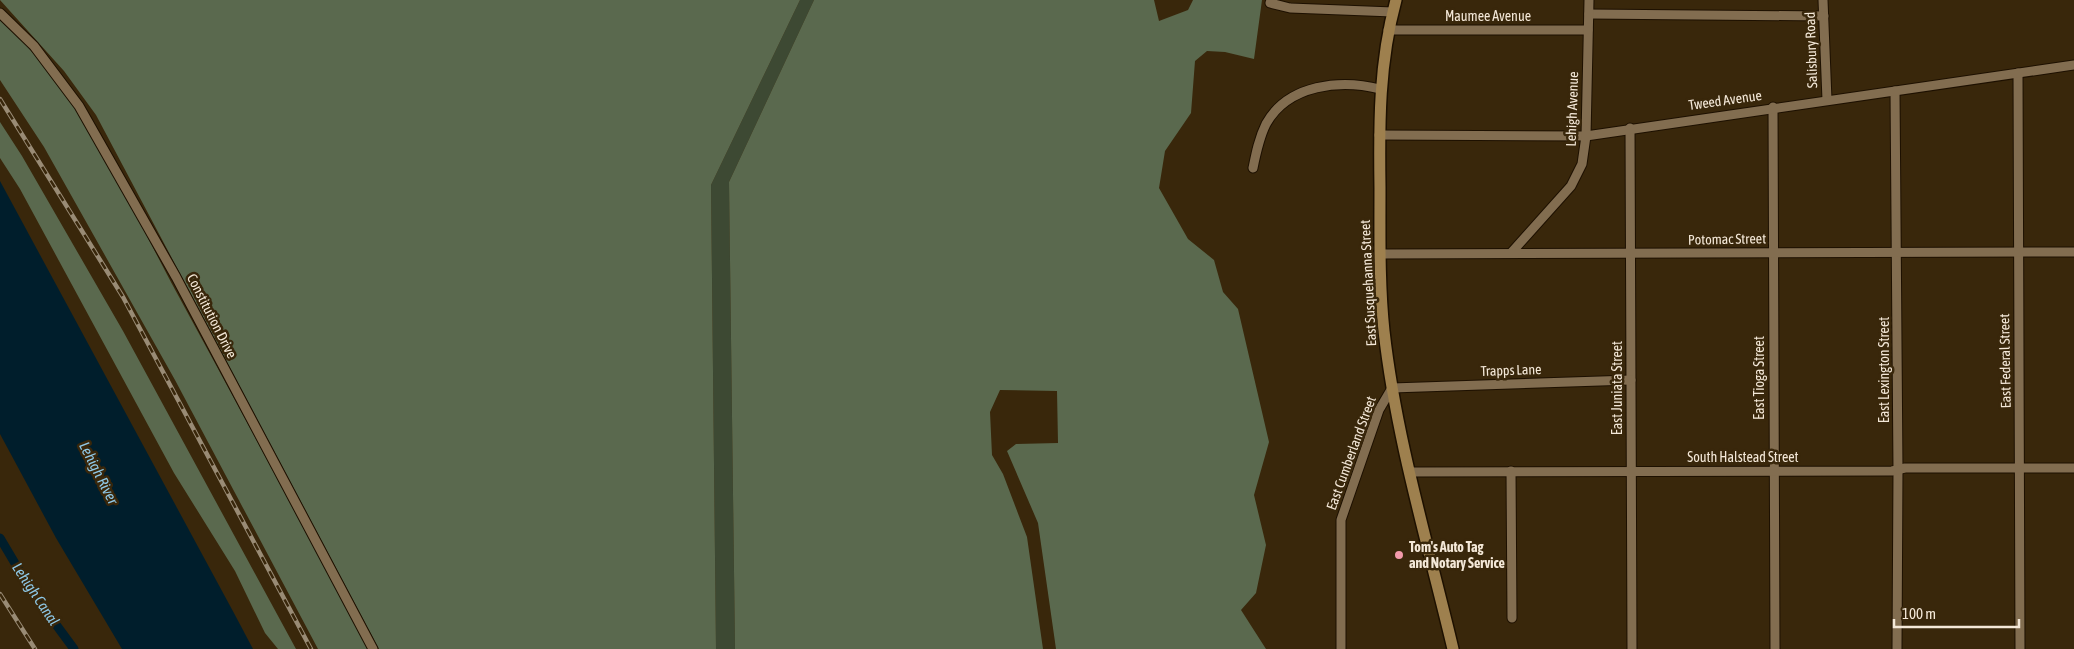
<svg xmlns="http://www.w3.org/2000/svg" width="2074" height="649" viewBox="0 0 2074 649" font-family="'Asap Condensed',sans-serif">
	<style>
		.green { fill: #3d4933 }
		.forest { fill: #5a694e }
		.water { fill: #001e2c }
		.lines { fill: none; stroke-linecap: round; stroke-linejoin: round }
		.canal { stroke: #001e2c; stroke-width: 9 }
		.street-casing { stroke: #1d1000; stroke-width: 11 }
		.secondary-casing { stroke: #1d1000; stroke-width: 14 }
		.street { stroke: #826d50; stroke-width: 9 }
		.secondary { stroke: #9e804e; stroke-width: 11 }
		.rail-casing { stroke: #998b75; stroke-width: 4.5 }
		.rail { stroke: #39270b; stroke-width: 2.5; stroke-dasharray: 8; stroke-linecap: butt }
		.poi-dot { fill: #f39aab; stroke: #39270b; stroke-width: 2 }
		.labels { text-anchor: middle; dominant-baseline: central; stroke-width: 5; stroke-linejoin: round; paint-order: stroke }
		.street-label { font-size: 14px; fill: #f4e8d8; stroke: #39270b }
		.poi-label { font-size: 14px; font-weight: bold; fill: #f4e8d8; stroke: #39270b; text-anchor: start }
		.water-label { font-size: 15px; font-style: italic; fill: #8fc9e8; stroke: #39270b }
	</style>
	<rect width="100%" height="100%" fill="#39270b"/>
	<path class="green" d="M800,0H814L729,182L735,649H716L711,185Z"/>
	<g class="forest">
		<path d="M0,0H800L711,185L716,649H379L96,115L64,71Z"/>
		<path d="M814,0H1154L1159,21L1188,10L1193,0H1262L1254,59L1225,52L1207,51L1195,61L1191,113L1165,151L1159,188L1188,239L1214,260L1223,292L1238,309L1269,442L1254,495L1266,545L1256,593L1241,610L1266,649H1056L1038,523L1007,451L1016,444L1058,443L1057,391L1000,390L990,412L992,455L1003,474L1027,537L1043,649H735L729,182Z"/>
		<path d="M0,20C80,90 123,192 172,284C238,405 303,527 368,649H318L175,380L44,147L0,80Z"/>
		<path d="M0,122L22,156L123,331L296,649H278L265,633L235,571L174,473L20,189L0,158Z"/>
	</g>
	<path class="water" d="M0,181L235,615L253,649H122L56,538L0,434Z"/>
	<g class="lines">
		<path class="canal" d="M0,538L32,592L74,649"/>
		<defs>
			<g id="street">
				<path d="M1271,0L1270,3L1290,8L1393,12"/>
				<path d="M1823,0L1827,100"/>
				<path d="M0,13L34,46L79,106L176,277L373,649"/>
				<path d="M1589,14L1824,16"/>
				<path d="M1388,30H1588"/>
				<path d="M2018,73L2020,649"/>
				<path d="M1895,91L1898,470L1897,649"/>
				<path d="M1773,107L1775,649"/>
				<path d="M1630,128L1632,649"/>
				<path d="M1379,135L1586,136L2074,65"/>
				<path d="M1253,168C1256,153 1259,138 1266,124C1288,84 1341,79 1380,89"/>
				<path d="M1511,253L1571,186L1582,164L1586,136L1589,0"/>
				<path d="M1380,254L2074,252"/>
				<path d="M1511,471L1512,618"/>
				<path d="M1411,472L1892,471L1905,468H2074"/>
				<path d="M1341,649V520L1379,410L1392,388L1631,380"/>
			</g>
			<path id="secondary" d="M1396,0C1379,62 1379,124 1380,188C1380,235 1379,284 1384,331C1396,438 1428,544 1453,649"/>
		</defs>
		<use href="#street" class="street-casing"/>
		<use href="#secondary" class="secondary-casing"/>
		<use href="#street" class="street"/>
		<use href="#secondary" class="secondary"/>
		<defs>
			<g id="rail">
				<path d="M0,99L123,297L311,649"/>
				<path d="M0,594L35,649"/>
			</g>
		</defs>
		<use href="#rail" class="rail-casing"/>
		<use href="#rail" class="rail"/>
	</g>
	<circle class="poi-dot" cx="1399" cy="555" r="5"/>
	<g class="labels">
		<g class="street-label">
			<text x="1488" y="16">Maumee Avenue</text>
			<text transform="translate(1811 50) rotate(-92)">Salisbury Road</text>
			<text transform="translate(1725 100) rotate(-8)">Tweed Avenue</text>
			<text transform="translate(1572 109) rotate(-88)">Lehigh Avenue</text>
			<text transform="translate(1727 239) rotate(-1)">Potomac Street</text>
			<text transform="translate(1368 283) rotate(-93)">East Susquehanna Street</text>
			<text transform="translate(212 316) rotate(63)">Constitution Drive</text>
			<text transform="translate(2005 361) rotate(-91)">East Federal Street</text>
			<text transform="translate(1511 370) rotate(-2)">Trapps Lane</text>
			<text transform="translate(1884 370) rotate(-90)">East Lexington Street</text>
			<text transform="translate(1759 378) rotate(-90)">East Tioga Street</text>
			<text transform="translate(1617 388) rotate(-90)">East Juniata Street</text>
			<text transform="translate(1351 453) rotate(-70)">East Cumberland Street</text>
			<text x="1743" y="457">South Halstead Street</text>
		</g>
		<g class="poi-label">
			<text x="1409" y="547">Tom's Auto Tag<tspan x="1409" dy="16">and Notary Service</tspan></text>
		</g>
		<g class="water-label">
			<text transform="translate(99 473) rotate(63)">Lehigh River</text>
			<text transform="translate(36 594) rotate(56)">Lehigh Canal</text>
		</g>
	</g>
	<path d="M1894 619v8h125v-8" fill="none" stroke="#f4e8d8" stroke-width="2.5"/>
	<text x="1902" y="619" font-size="15" fill="#f4e8d8" stroke="#39270b" stroke-width="4" paint-order="stroke">100 m</text>
</svg>
